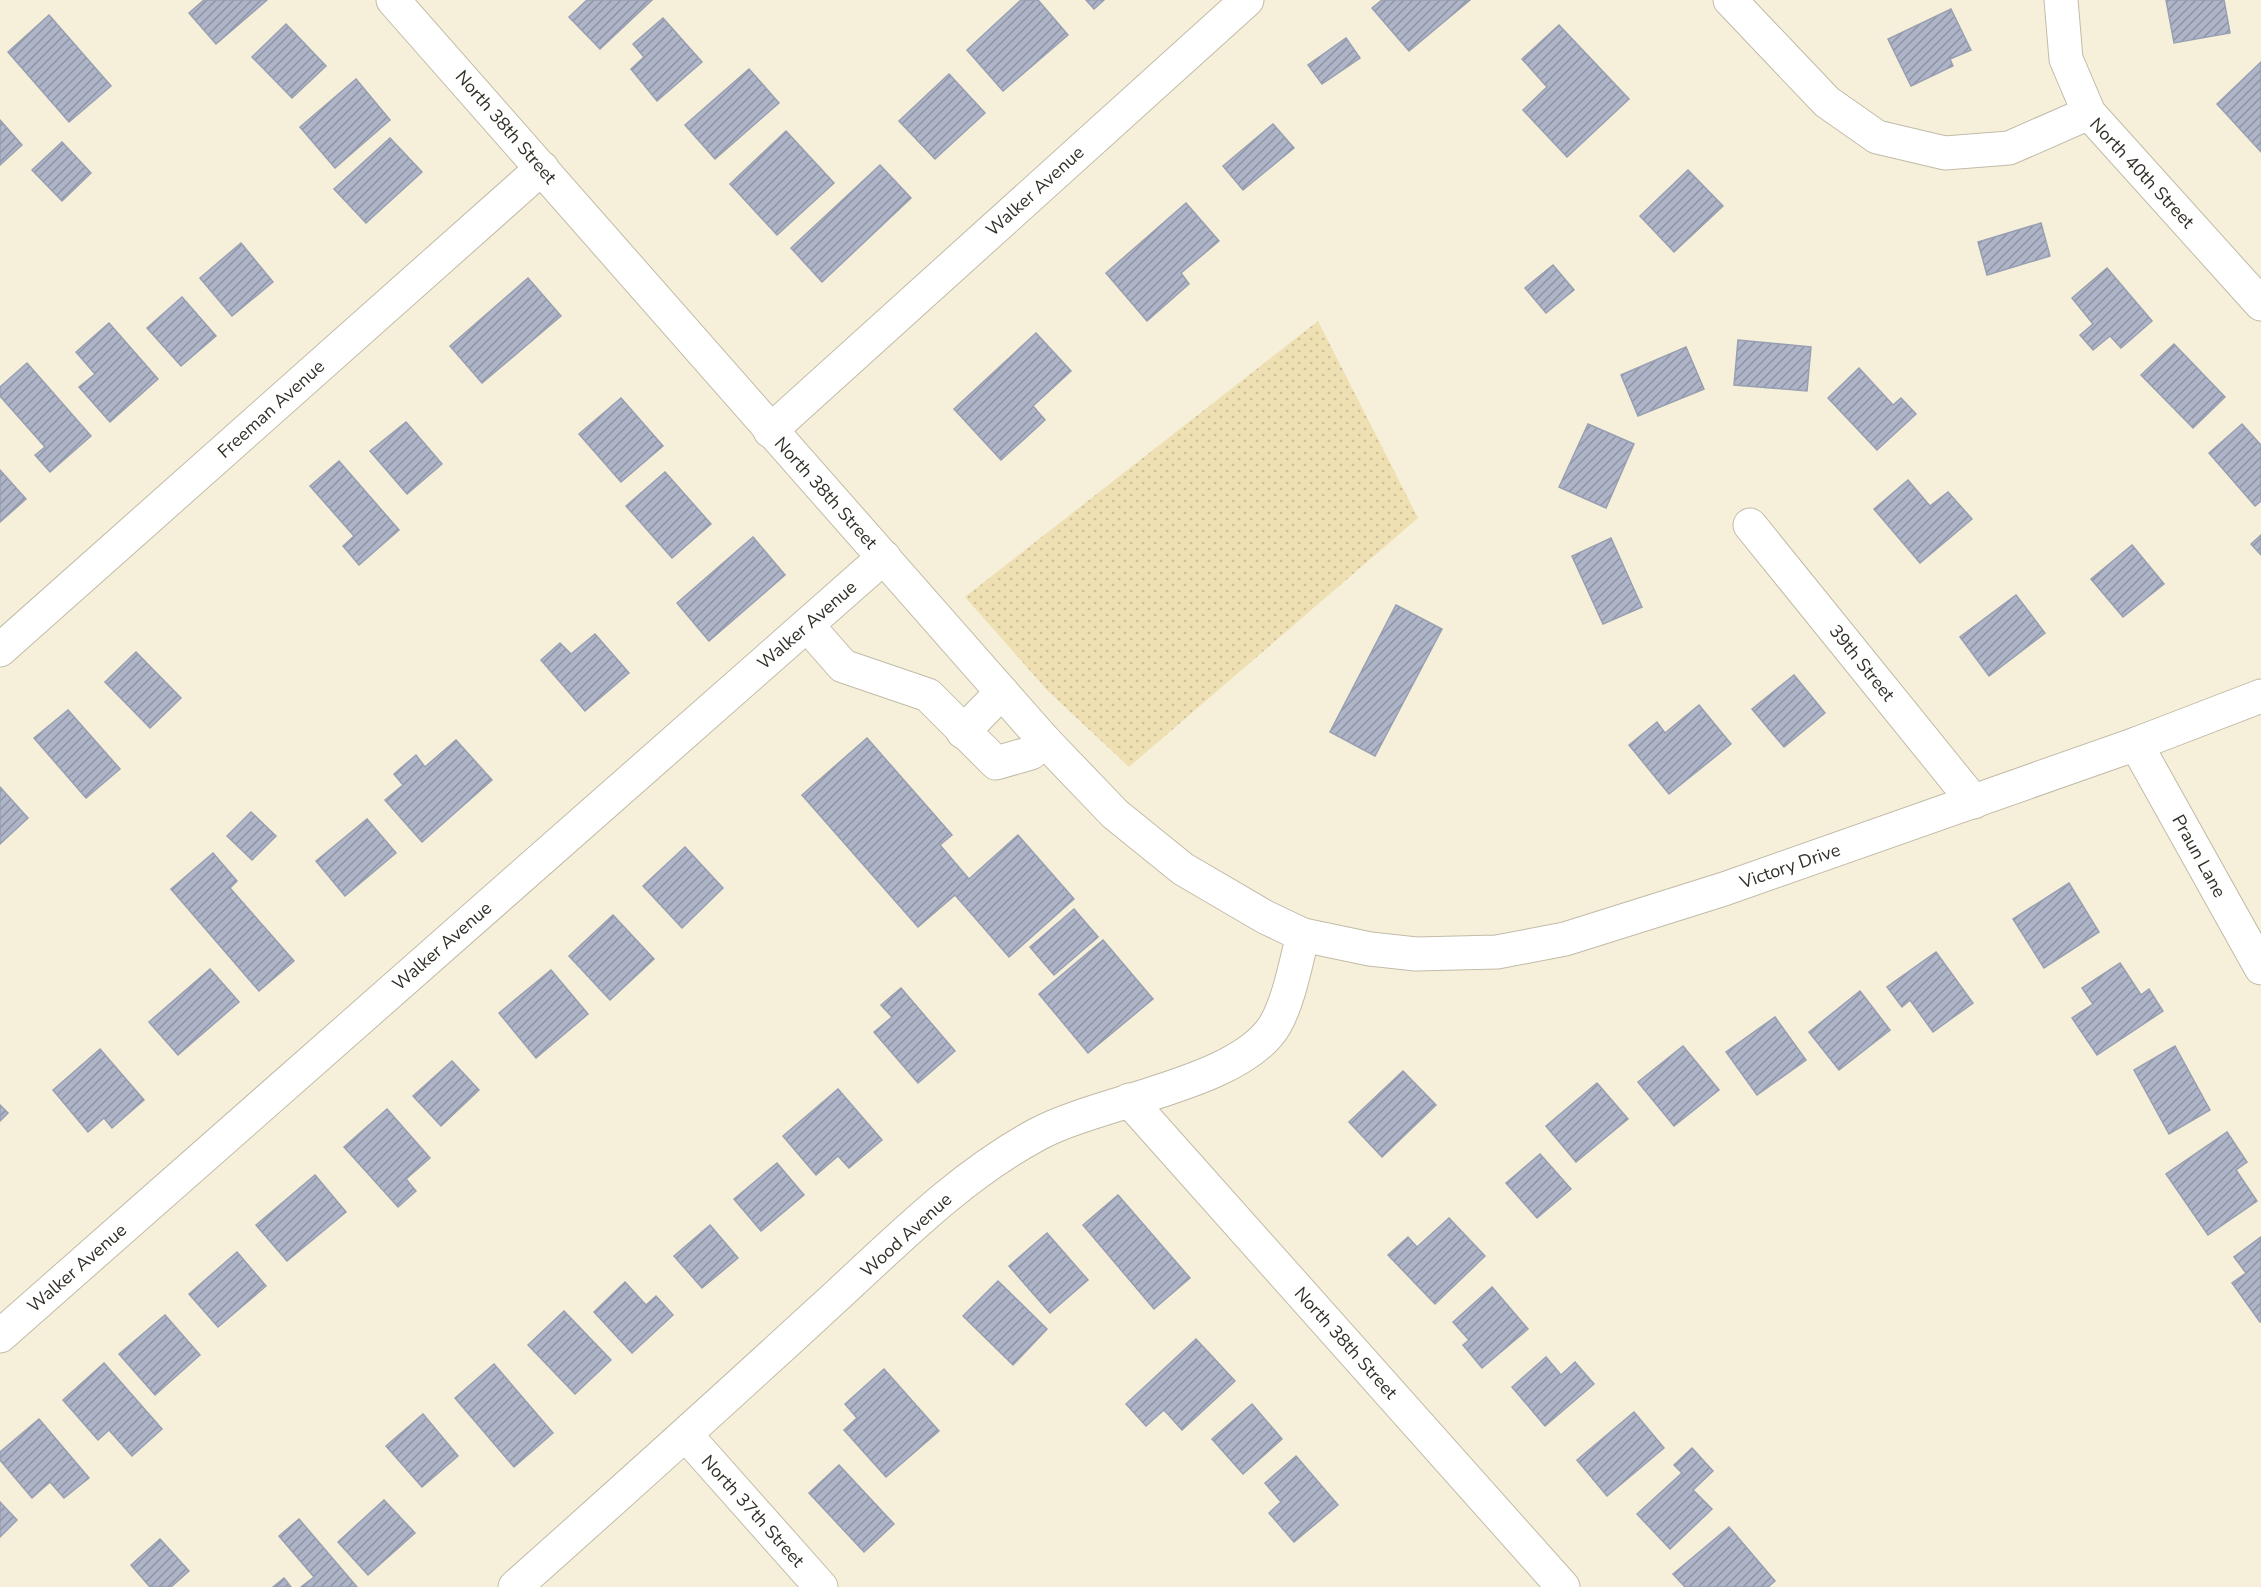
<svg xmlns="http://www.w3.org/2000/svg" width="2261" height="1587" viewBox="0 0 2261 1587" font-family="'Nunito Sans',sans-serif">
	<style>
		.grass { fill: url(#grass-dots) }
		.building { fill: url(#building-hatch); stroke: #989fb1; stroke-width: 1.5 }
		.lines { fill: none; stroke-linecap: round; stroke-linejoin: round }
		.minor-casing { stroke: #c1bba7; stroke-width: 35 }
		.major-casing { stroke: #c1bba7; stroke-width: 35 }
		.minor { stroke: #fff; stroke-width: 33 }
		.major { stroke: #fff; stroke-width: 33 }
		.labels { text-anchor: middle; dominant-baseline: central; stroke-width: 4.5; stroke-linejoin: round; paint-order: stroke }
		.street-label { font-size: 18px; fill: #322f27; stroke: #fff }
	</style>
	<defs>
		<pattern id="grass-dots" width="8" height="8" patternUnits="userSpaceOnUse" patternTransform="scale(1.5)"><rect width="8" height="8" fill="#eee0b2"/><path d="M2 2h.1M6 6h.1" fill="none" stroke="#cdc099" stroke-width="1.8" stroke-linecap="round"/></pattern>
		<pattern id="building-hatch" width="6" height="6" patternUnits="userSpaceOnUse" patternTransform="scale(1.5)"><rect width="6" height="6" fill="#aeb5c9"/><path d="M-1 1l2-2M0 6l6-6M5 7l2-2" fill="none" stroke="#8e94a3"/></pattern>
	</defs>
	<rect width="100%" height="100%" fill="#f6f0db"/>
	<path class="grass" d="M1318,321L1418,518L1129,767L1047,690L965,597Z"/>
	<g class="building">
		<path d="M204,0H267L216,44L189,13Z"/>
		<path d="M587,0H652L600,49L569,17Z"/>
		<path d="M1021,0H1038L1068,35L1003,91L967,50Z"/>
		<path d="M1086,0H1104L1094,9Z"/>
		<path d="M1382,0H1470L1409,51L1372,8Z"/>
		<path d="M2166,0H2224L2230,33L2174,43Z"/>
		<path d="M1951,9L1971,50L1950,59L1953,66L1911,86L1888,39Z"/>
		<path d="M49,15L111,86L69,122L8,52Z"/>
		<path d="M663,18L702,62L657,101L631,69L644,57L633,44Z"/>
		<path d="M286,24L326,66L292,98L252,57Z"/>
		<path d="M1559,25L1629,99L1567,157L1523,110L1547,87L1522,59Z"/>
		<path d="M1346,38L1360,58L1322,84L1308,65Z"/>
		<path d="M2261,62V152L2217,104Z"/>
		<path d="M749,69L779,103L715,159L685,125Z"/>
		<path d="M949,74L985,113L935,159L899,121Z"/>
		<path d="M356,79L390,120L335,168L300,127Z"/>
		<path d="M0,120L22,145L0,165Z"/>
		<path d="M1273,124L1294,148L1243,190L1223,166Z"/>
		<path d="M786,131L834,183L777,235L730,184Z"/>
		<path d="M390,138L422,172L366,223L334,189Z"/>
		<path d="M62,142L91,173L62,201L32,170Z"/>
		<path d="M880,165L911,198L822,282L791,248Z"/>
		<path d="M1688,170L1723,206L1674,252L1640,216Z"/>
		<path d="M1186,203L1219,241L1181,273L1189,284L1147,321L1106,273Z"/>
		<path d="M2041,223L2050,256L1987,275L1978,242Z"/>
		<path d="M241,243L273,282L232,316L200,278Z"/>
		<path d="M1553,265L1574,290L1546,313L1525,288Z"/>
		<path d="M2107,268L2152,321L2121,348L2110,336L2093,350L2080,335L2093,324L2072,298Z"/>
		<path d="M528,278L561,316L482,383L450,346Z"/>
		<path d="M182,297L216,336L181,366L147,328Z"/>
		<path d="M109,323L158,379L110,422L79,387L95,374L76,352Z"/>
		<path d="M1036,333L1071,371L1033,406L1045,420L1001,460L954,409Z"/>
		<path d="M1738,340L1811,347L1807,391L1734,385Z"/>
		<path d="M2174,344L2225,397L2193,428L2141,375Z"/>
		<path d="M1686,347L1704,389L1638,416L1621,375Z"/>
		<path d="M27,363L91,436L50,472L35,455L45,447L0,396V387Z"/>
		<path d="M1859,368L1893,405L1901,398L1916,414L1877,450L1828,398Z"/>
		<path d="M621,398L663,446L621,482L579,434Z"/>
		<path d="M406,422L442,464L407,494L370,451Z"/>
		<path d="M1588,424L1634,444L1606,508L1559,487Z"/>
		<path d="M2242,424L2261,445V501L2255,506L2209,453Z"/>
		<path d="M339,461L399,530L359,565L343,546L354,536L310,486Z"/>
		<path d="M0,470L26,499L0,522Z"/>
		<path d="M665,472L711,524L672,558L626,506Z"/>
		<path d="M1908,480L1930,506L1948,492L1972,519L1920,563L1874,509Z"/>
		<path d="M2261,535V555L2251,544Z"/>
		<path d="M753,537L785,575L709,641L677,603Z"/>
		<path d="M1611,538L1642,607L1603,624L1572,556Z"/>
		<path d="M2132,545L2164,584L2123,617L2091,579Z"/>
		<path d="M2016,595L2045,633L1989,676L1960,637Z"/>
		<path d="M1396,605L1442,629L1375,756L1330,732Z"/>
		<path d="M595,634L629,673L585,711L541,660L560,643L571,654Z"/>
		<path d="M136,652L181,698L150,728L105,682Z"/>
		<path d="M1794,675L1825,713L1784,747L1752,709Z"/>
		<path d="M1699,705L1731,744L1669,794L1629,745L1657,722L1665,733Z"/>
		<path d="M68,710L120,769L86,798L34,738Z"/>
		<path d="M867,738L952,835L940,845L969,879L1018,835L1074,899L1009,957L955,895L918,927L802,795Z"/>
		<path d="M456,740L492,780L422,842L385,800L403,785L394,774L416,755L425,767Z"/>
		<path d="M0,787L28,818L0,844Z"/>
		<path d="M251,812L276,836L252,860L227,836Z"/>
		<path d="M367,819L396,853L345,896L316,861Z"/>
		<path d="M685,847L723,888L682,928L643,886Z"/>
		<path d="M213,853L237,881L230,888L294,961L259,991L171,889Z"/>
		<path d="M2069,883L2099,932L2044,968L2013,919Z"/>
		<path d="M1074,909L1098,937L1054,975L1030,947Z"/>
		<path d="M613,915L654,959L610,1000L569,956Z"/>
		<path d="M1103,940L1153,999L1088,1053L1039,994Z"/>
		<path d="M1936,952L1973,1003L1933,1032L1910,1000L1902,1007L1887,987Z"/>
		<path d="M2120,963L2141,995L2149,989L2163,1011L2097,1055L2072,1018L2093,1004L2082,988Z"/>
		<path d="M210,969L239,1002L178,1055L149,1022Z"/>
		<path d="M551,970L588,1014L536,1058L499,1013Z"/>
		<path d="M901,988L955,1051L918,1083L874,1032L892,1017L881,1005Z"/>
		<path d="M1860,991L1890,1030L1839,1070L1809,1032Z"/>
		<path d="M1775,1017L1806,1060L1757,1095L1726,1052Z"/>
		<path d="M1683,1046L1719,1090L1674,1126L1638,1082Z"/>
		<path d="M2175,1046L2210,1110L2169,1134L2134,1070Z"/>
		<path d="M100,1049L144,1100L112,1128L104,1118L88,1132L53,1090Z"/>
		<path d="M452,1061L479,1090L441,1126L413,1096Z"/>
		<path d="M1403,1071L1436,1105L1382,1157L1349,1122Z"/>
		<path d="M1597,1083L1628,1119L1576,1162L1546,1126Z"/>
		<path d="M838,1089L882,1140L849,1168L838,1156L816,1175L783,1136Z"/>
		<path d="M0,1105L8,1113L0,1121Z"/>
		<path d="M387,1109L430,1158L406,1179L416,1191L398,1207L344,1147Z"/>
		<path d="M2227,1132L2247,1162L2236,1170L2257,1201L2208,1235L2166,1174Z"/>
		<path d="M1540,1154L1571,1189L1537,1218L1506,1183Z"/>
		<path d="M777,1163L804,1195L761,1231L734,1199Z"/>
		<path d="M315,1175L346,1212L287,1261L256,1225Z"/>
		<path d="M1118,1195L1190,1278L1154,1309L1083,1225Z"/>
		<path d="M1449,1218L1485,1256L1435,1304L1388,1255L1408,1237L1417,1247Z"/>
		<path d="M710,1225L738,1258L702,1288L674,1256Z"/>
		<path d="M1047,1233L1088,1280L1050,1313L1009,1266Z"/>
		<path d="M2261,1237V1321L2260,1322L2232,1283L2246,1273L2234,1257Z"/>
		<path d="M237,1252L266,1286L218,1327L189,1294Z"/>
		<path d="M998,1281L1047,1329L1013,1365L963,1316Z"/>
		<path d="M625,1282L646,1305L656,1296L673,1315L632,1353L594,1312Z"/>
		<path d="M1492,1287L1528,1329L1482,1368L1463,1345L1469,1340L1453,1322Z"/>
		<path d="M564,1311L611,1360L575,1394L528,1345Z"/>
		<path d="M165,1315L200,1355L155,1395L119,1354Z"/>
		<path d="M1196,1339L1235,1381L1182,1430L1164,1410L1146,1426L1126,1404Z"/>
		<path d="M1546,1357L1561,1375L1575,1362L1594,1384L1545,1426L1512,1387Z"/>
		<path d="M104,1363L162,1429L132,1456L109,1430L98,1440L63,1400Z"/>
		<path d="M494,1364L553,1433L514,1467L455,1398Z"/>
		<path d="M884,1369L939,1431L886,1477L844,1430L857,1418L845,1404Z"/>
		<path d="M1252,1404L1282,1439L1243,1474L1212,1439Z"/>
		<path d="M1634,1412L1664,1448L1607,1496L1577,1460Z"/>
		<path d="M423,1414L458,1456L422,1487L386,1446Z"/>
		<path d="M39,1419L89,1478L64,1498L50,1482L32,1498L0,1460V1452Z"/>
		<path d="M1692,1448L1713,1471L1693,1490L1712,1509L1670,1549L1637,1514L1682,1473L1674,1465Z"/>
		<path d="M1296,1456L1338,1505L1294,1542L1269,1513L1281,1502L1265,1483Z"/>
		<path d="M839,1465L894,1524L864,1552L809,1493Z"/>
		<path d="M384,1500L415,1533L368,1575L338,1542Z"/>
		<path d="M0,1502L17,1520L0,1537Z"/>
		<path d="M299,1519L357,1587H301L314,1577L279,1536Z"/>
		<path d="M1729,1527L1775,1581L1768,1587H1685L1673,1574Z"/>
		<path d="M160,1539L189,1571L171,1587H150L131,1565Z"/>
		<path d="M284,1578L291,1587H273Z"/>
	</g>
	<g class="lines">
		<defs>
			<g id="minor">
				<path d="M1730,0L1827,102L1877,137L1945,153L2009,148L2089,113"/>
				<path d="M2061,0L2066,59L2089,113L2261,304"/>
				<path d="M770,431L1247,0"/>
				<path d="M1750,525L1974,802"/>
				<path d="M807,625L843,666L928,695L996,763L1031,753L1044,740"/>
				<path d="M0,650L542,168"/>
				<path d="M963,732L1002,692"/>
				<path d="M2136,744L2261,968"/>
				<path d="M1129,1100L1563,1587"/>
				<path d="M0,1336L884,557"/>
				<path d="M686,1435L821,1587"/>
				<path d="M515,1587C616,1497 717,1406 817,1314C887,1251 954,1179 1038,1134C1099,1101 1240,1084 1275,1025C1289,1001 1296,962 1303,935"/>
			</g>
			<path id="major" d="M393,0L1044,740L1115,814L1183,869L1265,917L1303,935L1370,949L1416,954L1497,952L1565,939L1724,889L2136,744L2261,696"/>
		</defs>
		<use href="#minor" class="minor-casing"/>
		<use href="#major" class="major-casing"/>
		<use href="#minor" class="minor"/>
		<use href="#major" class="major"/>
	</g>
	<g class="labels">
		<g class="street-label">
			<text transform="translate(506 127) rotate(49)">North 38th Street</text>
			<text transform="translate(2142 173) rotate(47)">North 40th Street</text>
			<text transform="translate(1035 191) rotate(-42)">Walker Avenue</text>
			<text transform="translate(271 409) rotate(-42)">Freeman Avenue</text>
			<text transform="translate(826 493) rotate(48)">North 38th Street</text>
			<text transform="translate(807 625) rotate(-41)">Walker Avenue</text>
			<text transform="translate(1862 663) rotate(51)">39th Street</text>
			<text transform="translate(2199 856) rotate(61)">Praun Lane</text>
			<text transform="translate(1790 866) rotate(-19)">Victory Drive</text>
			<text transform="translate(442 946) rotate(-41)">Walker Avenue</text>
			<text transform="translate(906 1235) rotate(-42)">Wood Avenue</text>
			<text transform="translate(77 1268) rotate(-41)">Walker Avenue</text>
			<text transform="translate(1346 1343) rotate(48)">North 38th Street</text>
			<text transform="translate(753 1511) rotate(48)">North 37th Street</text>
		</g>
	</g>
</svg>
